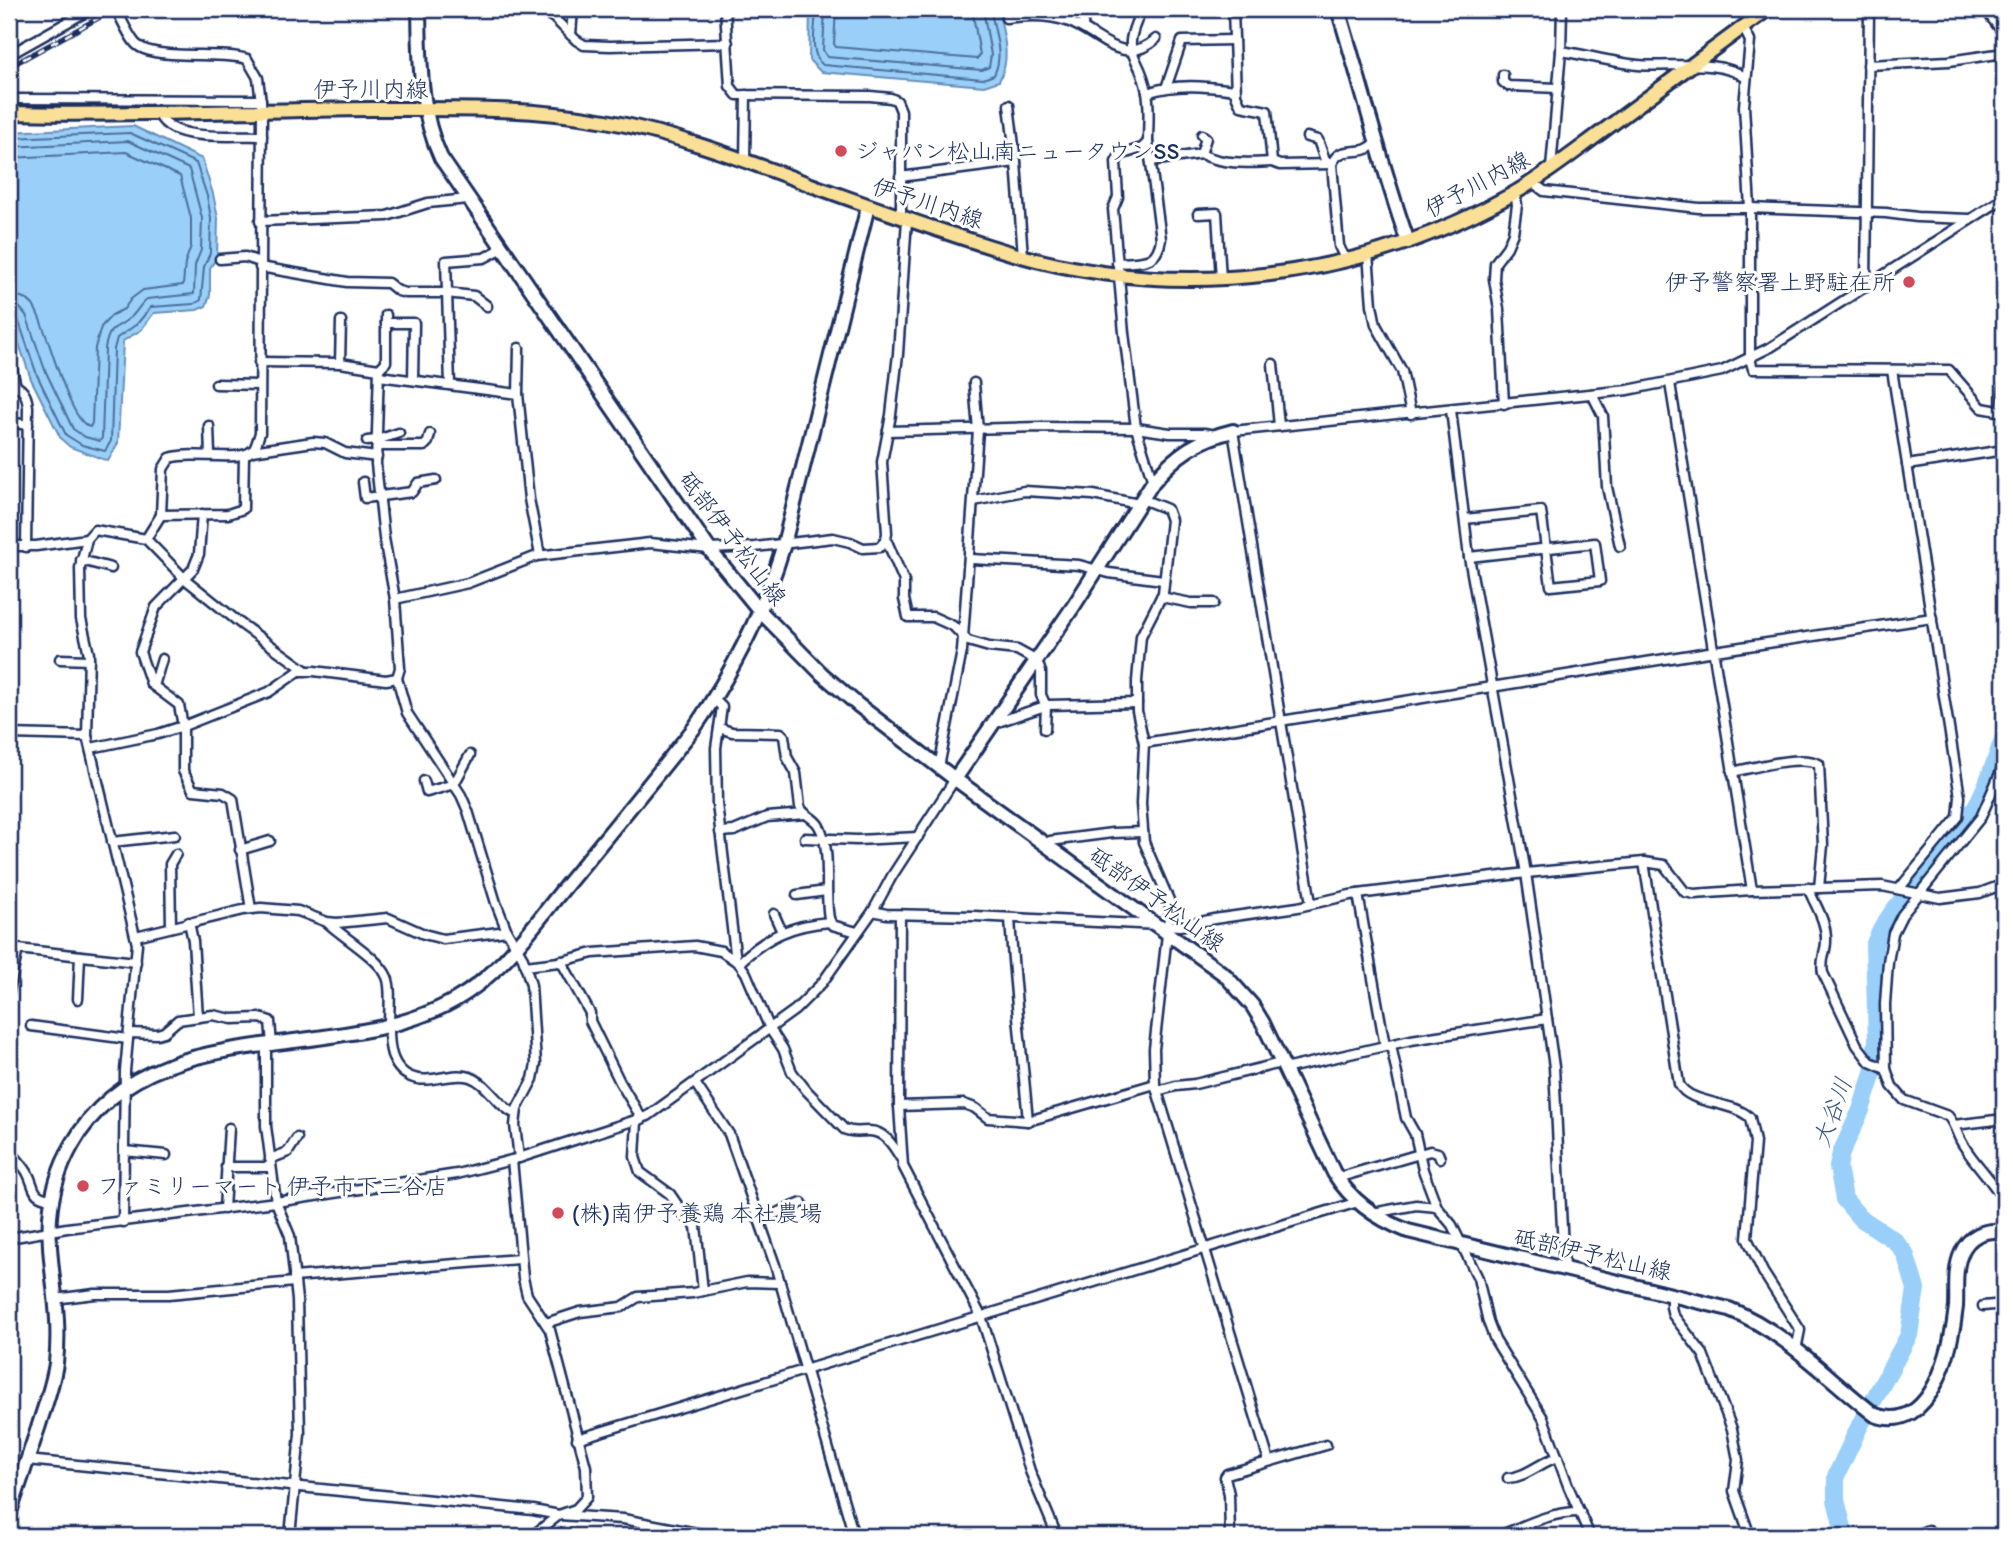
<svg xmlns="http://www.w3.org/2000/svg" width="2013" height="1545" viewBox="0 0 2013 1545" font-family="Itim,'Klee One',sans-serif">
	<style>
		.water { fill: #99cff8; stroke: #678fba; stroke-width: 2 }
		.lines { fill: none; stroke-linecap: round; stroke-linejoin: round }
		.shore { stroke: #4d6f9c; stroke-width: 2 }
		.river { stroke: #99cff8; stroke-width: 18 }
		.street-casing { stroke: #1b2f5e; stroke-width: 13 }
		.secondary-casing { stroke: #1b2f5e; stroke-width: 18 }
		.primary-casing { stroke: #1b2f5e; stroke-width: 18 }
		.street { stroke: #fff; stroke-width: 8 }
		.secondary { stroke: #fff; stroke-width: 12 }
		.primary { stroke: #fadf96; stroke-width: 12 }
		.rail-casing { stroke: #1b2f5e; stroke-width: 5 }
		.rail { stroke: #fff; stroke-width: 2.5; stroke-dasharray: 8; stroke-linecap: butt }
		.poi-dot { fill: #d1495b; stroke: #fff; stroke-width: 2.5 }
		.labels { text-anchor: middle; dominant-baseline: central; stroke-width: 6; stroke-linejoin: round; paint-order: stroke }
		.street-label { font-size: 23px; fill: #1b2f5e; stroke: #fff }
		.poi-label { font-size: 23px; fill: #1b2f5e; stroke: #fff; text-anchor: start }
		.water-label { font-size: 24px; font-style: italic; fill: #3a5784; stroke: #fff }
	</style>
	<rect width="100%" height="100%" fill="#fff"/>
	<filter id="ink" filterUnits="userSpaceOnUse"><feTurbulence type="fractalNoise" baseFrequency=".0143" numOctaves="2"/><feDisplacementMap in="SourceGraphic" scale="14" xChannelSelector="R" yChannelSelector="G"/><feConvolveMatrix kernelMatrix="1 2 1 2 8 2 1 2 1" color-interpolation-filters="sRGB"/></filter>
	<g filter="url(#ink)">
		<g class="water">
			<path d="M810,9H998C1003,33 1012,58 999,81L984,86L821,72L809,60Z"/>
			<path d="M133,126L202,159L213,194L218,218L217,257L210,268V295L206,306L197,310L154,313L141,330L123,341L118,443L108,461L70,447L61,439L31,379L9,314V132Z"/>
		</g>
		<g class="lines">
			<g class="shore">
				<path d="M816,9C816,25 808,54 823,65L983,79L994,75C1005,53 993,31 991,9"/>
				<path d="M825,9L823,50L827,57L982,70L989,67L991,55L983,9"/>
				<path d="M836,9L834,44L836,47L977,59L980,55L972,9"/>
				<path d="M9,138L130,133L196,163L207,196L211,218L210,253L204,267L201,300L194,304L151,307L137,324L117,338L114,349L111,441L105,451L82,445L66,435L37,375L18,319L14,315L9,314"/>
				<path d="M9,147L128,141L189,169L202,218L201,250L195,265L194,294L147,299C140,304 137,312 131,317C115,331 110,323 105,348L102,438L100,441L85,437L73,429L45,370L26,315L19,307L9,305"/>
				<path d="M9,158L126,152L180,176L191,218V246L185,263L183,285L143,290L131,299L124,309L112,315L101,327L95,348L92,423L90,427C67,421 48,326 33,305C27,298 18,295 9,295"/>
			</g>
			<g class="river">
				<path d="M1996,9L2004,19"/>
				<path d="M1845,1536L1836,1500V1476L1860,1425L1909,1335L1916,1289L1905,1253L1894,1240L1859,1217L1844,1199L1838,1167L1841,1153L1861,1110L1873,1073L1877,1041L1874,946C1883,920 1902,900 1920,880C1938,860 1955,838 1970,816C1986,793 1994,763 2004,737"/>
			</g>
			<defs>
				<g id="street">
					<path d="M116,9C122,20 127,33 135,43C151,62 221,50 247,59L258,78L262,110L260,433C258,438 257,444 254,449C242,464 190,450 170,458L163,469L161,515L146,539L95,530L87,539L80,568L81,619L89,654L87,736L137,944L125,1071L123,1222"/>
					<path d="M539,9L554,18L576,40L584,45L610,46L728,43"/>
					<path d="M725,9L730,86L737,95L870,96L891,98L897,101L901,111V217"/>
					<path d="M1142,9C1118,58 1139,49 1147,92C1150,108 1148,126 1148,142L1142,148L1120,155L1116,162L1118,197L1113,209L1124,333L1136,428L1153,482"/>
					<path d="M1224,9H1249"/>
					<path d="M1233,9L1236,95L1241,106L1267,111L1272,162L1280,165L1332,164"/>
					<path d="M1985,9L2004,34"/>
					<path d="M1006,18C1027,15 1047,14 1067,21C1099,32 1122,69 1156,39"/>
					<path d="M1083,27L1084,9"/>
					<path d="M1743,27L1750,41L1744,106L1750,208V359L1753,369L1949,370L1982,408L2004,412"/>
					<path d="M571,35L573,9"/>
					<path d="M1561,51C1587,55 1612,62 1638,65C1668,68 1721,58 1746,78"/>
					<path d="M9,55L91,9"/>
					<path d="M1868,65L1949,61L2004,53"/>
					<path d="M1503,75V82L1508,86L1558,88"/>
					<path d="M1166,88L1182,41L1234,40"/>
					<path d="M1147,93C1175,83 1206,86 1235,90"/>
					<path d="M9,99L261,100"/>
					<path d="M1009,105L1016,162"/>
					<path d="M158,112C168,144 234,134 262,136"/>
					<path d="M1202,135L1206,138L1201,154C1224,165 1248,163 1272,162"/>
					<path d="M1307,137L1318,140L1325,160L1332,164"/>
					<path d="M745,160L746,95"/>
					<path d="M1151,161L1201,154"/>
					<path d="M1551,168L1561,51L1562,9"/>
					<path d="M900,177L1016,162L1023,256"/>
					<path d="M1531,181L1544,191L1699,208H1750L1886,213L1917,217L1969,219"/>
					<path d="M1198,214L1217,213L1221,279"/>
					<path d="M260,221L387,216L428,203L468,199"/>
					<path d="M1368,254L1372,305L1376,325L1402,371L1411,414"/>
					<path d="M220,259L245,257L260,262"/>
					<path d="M1346,261L1339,246L1332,164C1338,148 1351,153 1364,150C1368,149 1372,146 1375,144"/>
					<path d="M1117,263C1140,261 1157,266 1161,239L1148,142"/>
					<path d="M260,267L347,282L388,283L398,291L406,293H446L474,296L487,306"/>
					<path d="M1866,287L1869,9"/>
					<path d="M386,323H414L413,380"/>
					<path d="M9,357L16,386"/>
					<path d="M259,362L340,363L379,369L376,464L384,538L395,599L400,668L397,678L407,713L461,795L468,811L496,903L507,931L523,958L531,985L536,1064L533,1079L517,1109L515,1125L519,1158"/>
					<path d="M340,363L341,321"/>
					<path d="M1273,364L1279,426"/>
					<path d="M379,369L386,362V315"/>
					<path d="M1892,370L1960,797L1958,817L1899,889"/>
					<path d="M379,376L518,394L529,499L540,555"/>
					<path d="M1670,383L1752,890"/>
					<path d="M216,384L259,385"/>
					<path d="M450,385L446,261L484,258L501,249"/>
					<path d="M9,387L16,386C25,391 27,397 28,407L26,547"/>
					<path d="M518,394L519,348"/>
					<path d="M1592,394L1603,416L1607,487L1620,546"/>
					<path d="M1504,404L1499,309L1494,279L1495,263L1507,247L1513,233L1517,205L1515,192"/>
					<path d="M1451,410L1469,557L1526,873L1554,1067L1564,1269"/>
					<path d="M2002,412L2004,386"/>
					<path d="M9,422L28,425"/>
					<path d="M209,426L210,455"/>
					<path d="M888,431L1041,427L1136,428L1170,433H1204L1216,435"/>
					<path d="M367,441L377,440L399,433"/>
					<path d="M377,446H424L428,442L430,434"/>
					<path d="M252,451L313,442L325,443L345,453L377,457"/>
					<path d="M1907,465L2004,450"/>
					<path d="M363,482L365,498L412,492L418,483L436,480"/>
					<path d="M1142,499L1167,509L1171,520L1163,593L1141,636L1137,681V711L1144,743L1141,804L1144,842L1169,900L1170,908L1154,1049L1155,1084L1269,1461"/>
					<path d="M974,501L1024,491L1093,495L1139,504"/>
					<path d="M202,514L199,554L193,569L156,607L140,652L151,684L179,705L183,726V771L193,790L223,793L233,799L251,909"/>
					<path d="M161,515L228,514L243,509L244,455"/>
					<path d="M1465,519L1541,511L1551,586L1600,581L1595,543L1469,557"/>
					<path d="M146,539L185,579L241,624L305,670"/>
					<path d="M886,539L904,581V599L908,617H933L953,626L968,641L989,647L1017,650L1037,661L1041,672V695L1046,706L1045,729"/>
					<path d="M9,546H36L87,539"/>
					<path d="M971,559L1079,565L1109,573L1163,580"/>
					<path d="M81,560L111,568"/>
					<path d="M1161,597L1191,603H1214"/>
					<path d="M395,599L468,583L537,556L650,543L709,549L755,547L833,538L850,542L863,548L880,547L886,539L887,533L882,462L891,415L898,354L907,219"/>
					<path d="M60,659L89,660"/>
					<path d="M154,686L162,659"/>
					<path d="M714,699L722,707L716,748L717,804L736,961"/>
					<path d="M995,723L1048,705L1137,703"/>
					<path d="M719,728L732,732L781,733L784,736L787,757L796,773L800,807C804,816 814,817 819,826C832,848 824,892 829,918L832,925L857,932"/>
					<path d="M9,734L87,736"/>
					<path d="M1144,743L1702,653L1932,618"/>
					<path d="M91,748L158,734L186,725L269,692L299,671H314L386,680L397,678"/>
					<path d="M2004,764L1981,817L1902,915L1893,933L1888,962L1885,1004L1886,1069L1892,1086L1904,1100L1948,1116C1956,1125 1957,1137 1964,1146C1976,1166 1994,1181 2004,1202"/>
					<path d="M939,767L962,651L978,430L974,383"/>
					<path d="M1732,772C1753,768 1800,754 1819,764L1823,845L1819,888"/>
					<path d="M424,781L427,792L454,784L470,755"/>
					<path d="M720,832L734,831L767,817L805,814"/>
					<path d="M805,838L857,840L918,837"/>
					<path d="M112,842L175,835"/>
					<path d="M1047,845L1050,841L1112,833L1143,832"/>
					<path d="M240,850L270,841"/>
					<path d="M1644,862L1679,1084C1689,1105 1734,1101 1750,1118L1755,1142L1747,1238L1763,1272L1800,1330L1796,1350"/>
					<path d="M1808,888C1815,905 1827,922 1826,941C1826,953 1820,960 1823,973L1857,1045L1870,1062L1886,1069"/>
					<path d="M1358,894L1385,1046"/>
					<path d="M797,895L826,891"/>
					<path d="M1311,903L1233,431L1628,390L1722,371L1771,347L2004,198"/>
					<path d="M873,911L886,914L974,916L1180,926L1214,919L1298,907L1350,895L1526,873L1644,862L1664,865L1685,892L1694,894L1752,890L1882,886L1940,898L1980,893L2004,884"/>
					<path d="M774,914L782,932"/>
					<path d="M900,915L899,1106L903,1166L981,1316L1030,1471L1057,1536"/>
					<path d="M1010,918C1014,986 1022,1053 1028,1121"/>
					<path d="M189,922L193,941L198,1017"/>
					<path d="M328,923C344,938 379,958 387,977C397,1000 374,1061 411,1077C430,1085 452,1071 470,1077C488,1083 498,1107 516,1114"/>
					<path d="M171,927L170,864L176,854"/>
					<path d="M136,936L243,910L261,908L298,911L327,922L337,923L388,918L424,934L443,939L507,931"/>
					<path d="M9,948L136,962"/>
					<path d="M561,961L590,1013V1021L620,1082L642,1119"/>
					<path d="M739,963C767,936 791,925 830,922"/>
					<path d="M525,966L559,962L593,953L695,946L721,951L739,963L746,973L770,1029L783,1049L792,1072L807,1091L844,1129C853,1133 859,1131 869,1131C884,1131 893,1145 900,1157"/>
					<path d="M9,991L18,949"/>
					<path d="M78,999L80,956"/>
					<path d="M31,1026L128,1039"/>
					<path d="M129,1033L157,1034L164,1032L178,1020L213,1015L232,1019L260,1018L270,1021L272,1045"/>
					<path d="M1391,1045L1406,1118L1415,1134L1423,1170L1437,1207L1452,1225L1478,1278L1488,1322L1495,1340L1543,1418L1569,1488L1590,1536"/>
					<path d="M266,1046V1126L276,1202L290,1236L297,1300L300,1434L290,1536"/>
					<path d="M1284,1069L1411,1040L1547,1019"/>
					<path d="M695,1083L729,1134L775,1265L854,1536"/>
					<path d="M1157,1091L1176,1086L1195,1084L1281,1063"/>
					<path d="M899,1106L964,1104L975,1108L988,1118L1028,1121L1155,1084"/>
					<path d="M637,1121L635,1157L640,1172L670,1194L685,1216L696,1226L703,1291"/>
					<path d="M1954,1125L2004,1119"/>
					<path d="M9,1150C15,1157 22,1164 27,1172C36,1188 30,1196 51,1199"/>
					<path d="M124,1151L166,1155"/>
					<path d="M270,1159L288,1152L297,1138"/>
					<path d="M512,1160L523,1278L527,1295L550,1330L586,1467L587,1497L576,1509L559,1515L532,1536"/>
					<path d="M226,1167H271"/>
					<path d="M1337,1178L1430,1151L1438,1153L1440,1158"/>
					<path d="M224,1209L229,1128"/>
					<path d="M1373,1213L1416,1205L1437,1207"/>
					<path d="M759,1220L802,1203"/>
					<path d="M9,1238L67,1228L276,1202L457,1174L519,1158L648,1116L795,1010L822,983L873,911L892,876L955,779"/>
					<path d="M294,1277L519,1259"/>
					<path d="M1671,1294V1307L1673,1315L1703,1354L1732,1429L1738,1460L1734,1491L1750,1536"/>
					<path d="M54,1299L95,1294H169L294,1282"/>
					<path d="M1983,1306L2004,1304"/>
					<path d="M546,1323L580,1312L622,1307L638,1297L693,1293L747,1282L780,1283"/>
					<path d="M577,1439L1358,1202"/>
					<path d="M27,1460L533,1510L559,1515L623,1519L713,1536"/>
					<path d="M1508,1478C1527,1477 1540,1462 1558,1457"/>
					<path d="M1230,1536L1229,1494L1225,1477L1227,1474L1326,1445"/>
					<path d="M1499,1536C1526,1525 1550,1512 1580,1512"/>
					<path d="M1914,1536L1928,1530L1935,1536"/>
				</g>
				<g id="secondary">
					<path d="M419,9C420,60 419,111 441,158L709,549L760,611L822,674L858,705L955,779L1225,975L1252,1005L1263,1023L1334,1173C1351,1201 1377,1219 1408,1231L1729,1309C1785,1331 1828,1379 1875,1415C1932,1436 1952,1347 1956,1307C1957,1290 1954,1270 1961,1254C1968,1236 1985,1228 2004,1232"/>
					<path d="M1338,9C1362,87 1381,165 1408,242"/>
					<path d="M955,779L1073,607L1153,482C1175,455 1199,439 1233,431"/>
					<path d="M9,1515C19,1485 29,1455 39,1425C45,1405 53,1385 56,1363C65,1281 27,1226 72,1145C148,1009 338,1068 455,1000C501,974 532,927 565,887C609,834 652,781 695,727C734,670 764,611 784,544L868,206"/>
				</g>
				<path id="primary" d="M9,113C130,116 252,110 373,109C451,109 530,107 606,121C677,134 744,160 811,185C878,209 946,234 1014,254C1181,302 1359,280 1511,195C1543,177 1573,153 1603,131C1658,90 1713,49 1768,9"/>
			</defs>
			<use href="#street" class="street-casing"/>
			<use href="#secondary" class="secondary-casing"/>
			<use href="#primary" class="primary-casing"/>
			<use href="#street" class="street"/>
			<use href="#secondary" class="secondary"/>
			<use href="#primary" class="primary"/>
			<defs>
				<path id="rail" d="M9,67L115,9"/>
			</defs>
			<use href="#rail" class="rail-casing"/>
			<use href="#rail" class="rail"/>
		</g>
	</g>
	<g class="poi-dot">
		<circle cx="841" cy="151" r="7"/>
		<circle cx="1909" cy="282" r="7"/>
		<circle cx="83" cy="1186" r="7"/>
		<circle cx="558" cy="1213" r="7"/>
	</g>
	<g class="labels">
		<g class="street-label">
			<text x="371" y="89">伊予川内線</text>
			<text transform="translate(1477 184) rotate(-28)">伊予川内線</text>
			<text transform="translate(928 203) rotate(18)">伊予川内線</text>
			<text transform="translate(733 538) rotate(53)">砥部伊予松山線</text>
			<text transform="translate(1157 899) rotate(36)">砥部伊予松山線</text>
			<text transform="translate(1593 1254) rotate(13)">砥部伊予松山線</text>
		</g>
		<g class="poi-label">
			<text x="855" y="151">ジャパン松山南ニュータウンSS</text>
			<text x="1895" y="282" text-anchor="end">伊予警察署上野駐在所</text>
			<text x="97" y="1186">ファミリーマート 伊予市下三谷店</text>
			<text x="572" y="1213">(株)南伊予養鶏 本社農場</text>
		</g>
		<g class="water-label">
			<text transform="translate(1832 1112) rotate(-70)">大谷川</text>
		</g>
	</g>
	<rect width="2013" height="1545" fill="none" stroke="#fff" stroke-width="35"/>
	<rect x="18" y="18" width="1978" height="1510" fill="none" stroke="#1b2f5e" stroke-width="2.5" filter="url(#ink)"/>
</svg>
